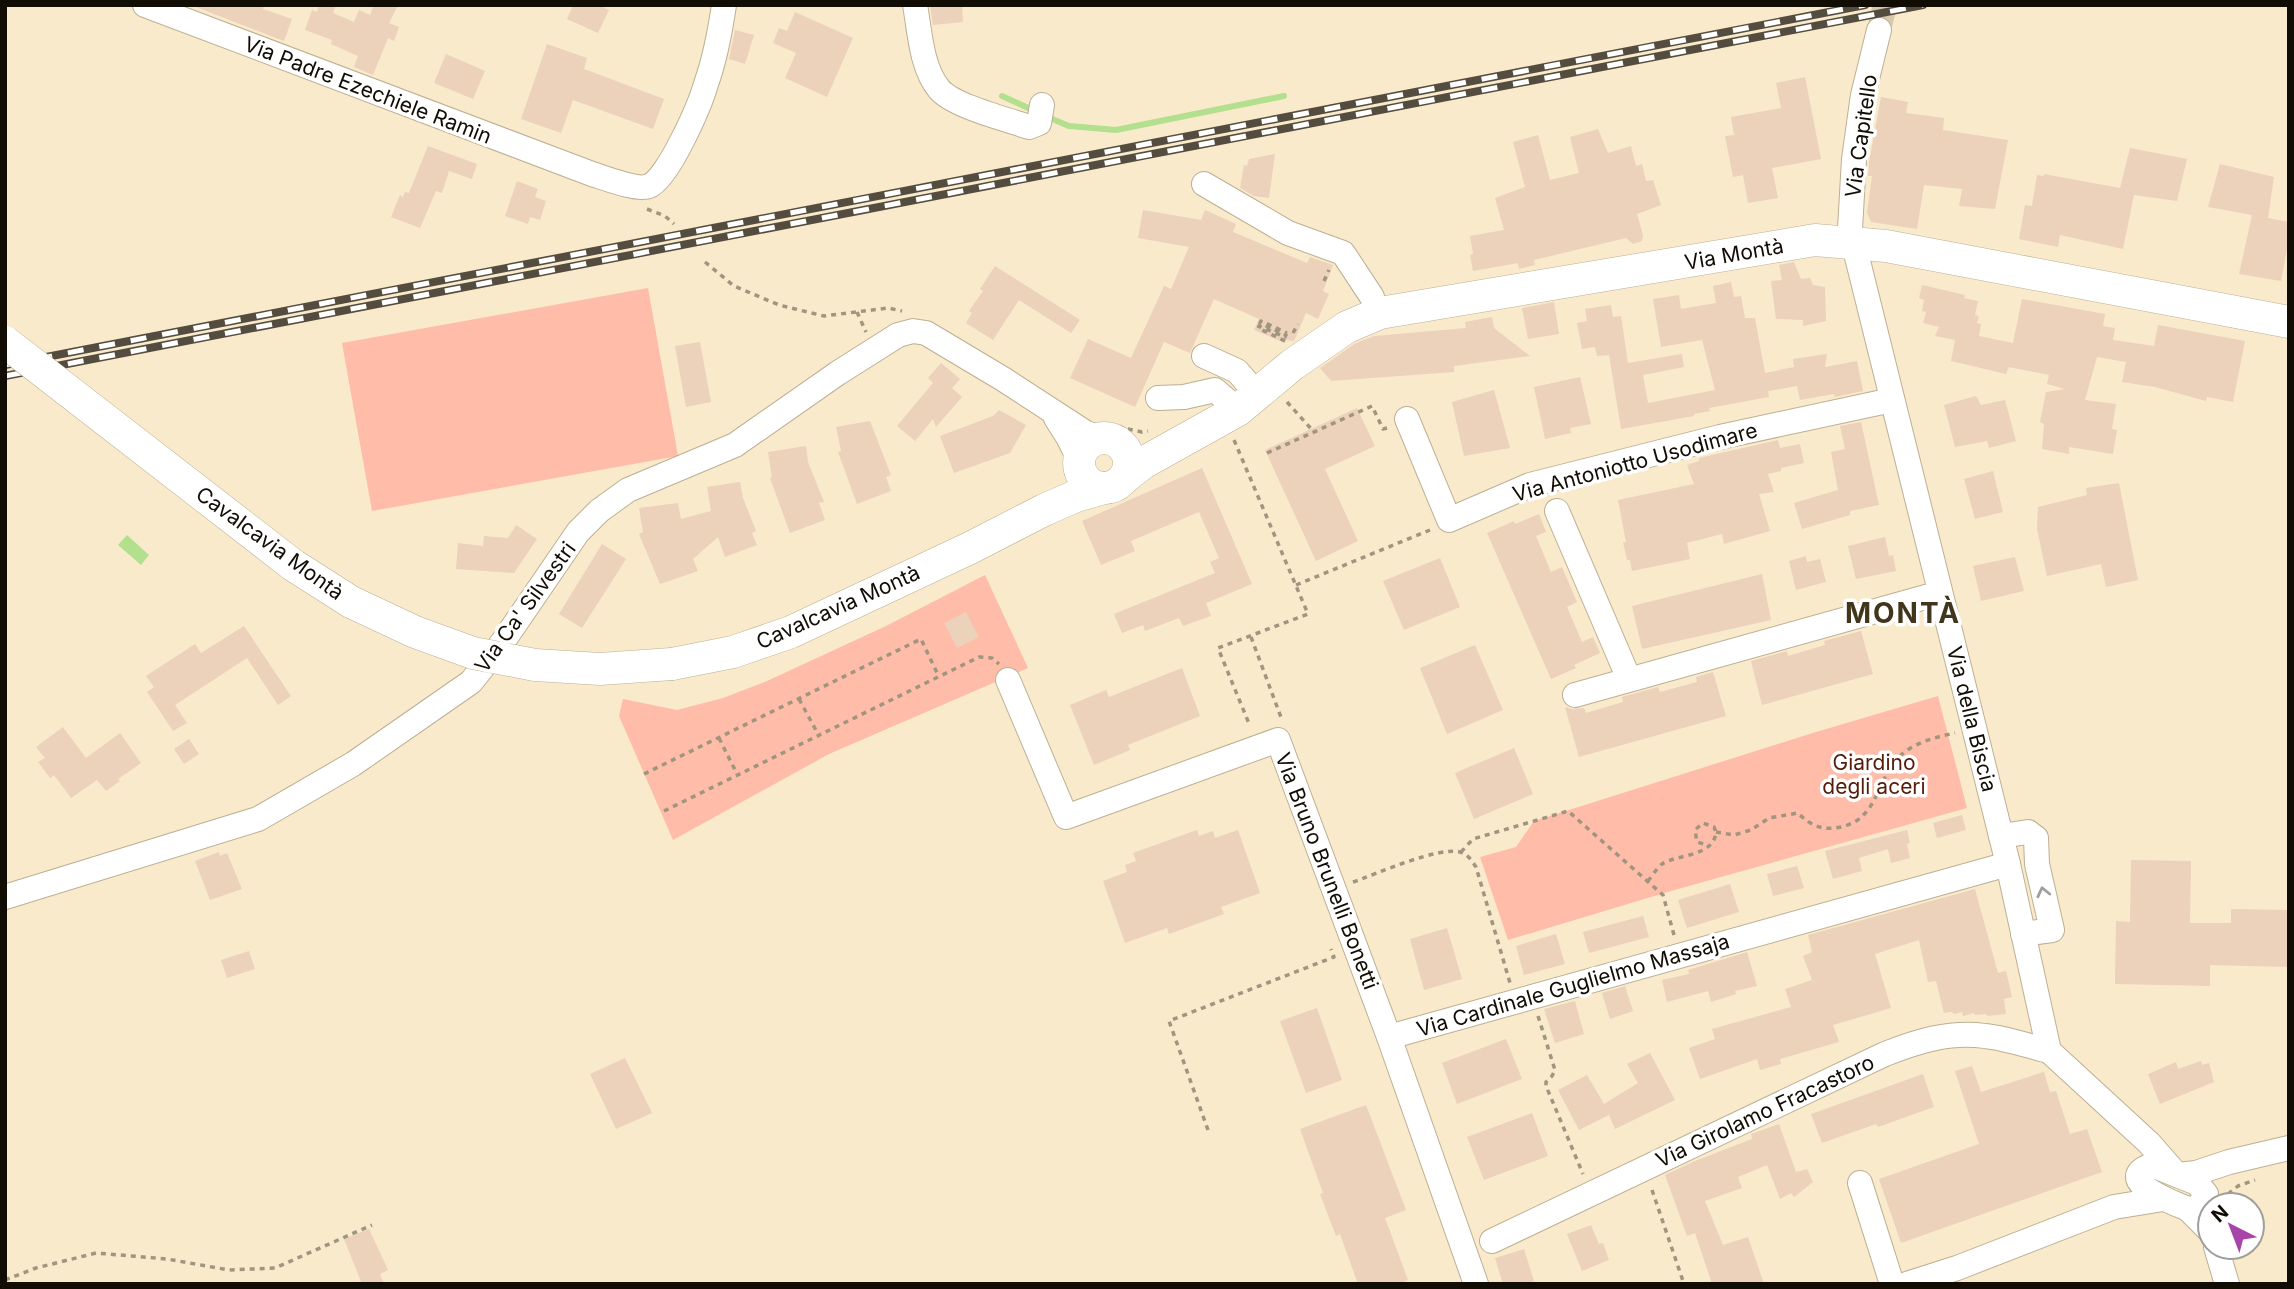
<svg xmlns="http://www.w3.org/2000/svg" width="2294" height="1289" viewBox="0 0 2294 1289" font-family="Inter,sans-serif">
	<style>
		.green { fill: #ffbca8 }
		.water { fill: #b3e08e }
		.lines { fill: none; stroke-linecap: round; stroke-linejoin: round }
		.stream { stroke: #b3e08e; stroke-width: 6 }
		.building { fill: #ecd1bb }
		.minor-tunnel { stroke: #d6c9ae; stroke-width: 24; stroke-dasharray: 24 12; stroke-linecap: butt }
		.minor-casing { stroke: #bdaf93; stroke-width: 26 }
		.major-casing { stroke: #bdaf93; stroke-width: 33 }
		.path { stroke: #a0957f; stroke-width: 3.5; stroke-dasharray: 5 5; stroke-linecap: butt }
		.minor { stroke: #fff; stroke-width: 24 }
		.major { stroke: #fff; stroke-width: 32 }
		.rail-casing { stroke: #544c3e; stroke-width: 8 }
		.rail { stroke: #fff; stroke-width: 5; stroke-dasharray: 16; stroke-linecap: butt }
		.major-bridge-casing { stroke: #bdaf93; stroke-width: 33; stroke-linecap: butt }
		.major-bridge { stroke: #fff; stroke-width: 32 }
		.oneway { stroke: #a09e9b }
		.labels { text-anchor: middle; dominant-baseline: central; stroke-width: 7; stroke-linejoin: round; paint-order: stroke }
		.street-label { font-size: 21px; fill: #110c04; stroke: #fff }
		.park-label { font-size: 21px; fill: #541c09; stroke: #fff }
		.district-label { font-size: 28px; font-weight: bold; letter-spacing: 2px; fill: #41351c; stroke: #fff }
	</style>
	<rect width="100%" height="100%" fill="#f9eacc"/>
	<g class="green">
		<path d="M648,288L678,456L372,511L342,343Z"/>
		<path d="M985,575L1028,668L829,754L673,840L619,716L623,699L677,710L723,698L767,681L886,626Z"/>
		<path d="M1938,696L1967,808L1671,891L1508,940L1480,857L1516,847L1534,821L1816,732Z"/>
	</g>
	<path class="water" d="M127,535L149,555L141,565L118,545Z"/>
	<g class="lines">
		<g class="stream">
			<path d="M1002,96L1035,111"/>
			<path d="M1045,116L1069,126L1116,130L1284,96"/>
		</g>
	</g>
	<g class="building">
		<path d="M191,5H264L263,9L292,19L284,41Z"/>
		<path d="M319,5H336L333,13L354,22L359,10L370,15L374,5H398L389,23L399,27L394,41L388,38L373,75L354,67L358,56L331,44L332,40L305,30L312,10L317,12Z"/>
		<path d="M573,5H598L609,10L598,33L567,19Z"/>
		<path d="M930,5H962L963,22L933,25Z"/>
		<path d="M795,12L853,38L827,97L785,78L796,53L773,43L779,28L787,31Z"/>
		<path d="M735,30L754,35L745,64L729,59Z"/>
		<path d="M547,44L587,58L584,69L664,99L653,129L573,100L561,133L521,119Z"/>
		<path d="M446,54L485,71L473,99L434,83Z"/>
		<path d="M1805,77L1821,159L1772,168L1778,198L1748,203L1743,175L1733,177L1725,136L1734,135L1731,117L1781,108L1776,83Z"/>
		<path d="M1881,97L1908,102L1906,113L1944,118L1943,130L2008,140L1995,209L1959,206L1962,189L1924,185L1917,229L1871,222L1867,213L1872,176H1868L1869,162Z"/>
		<path d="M1598,129L1608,153L1631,146L1636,166L1642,164L1646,181L1653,180L1661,205L1637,214L1643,235L1642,241L1633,244L1626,238L1534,260L1535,265L1519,269L1518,263L1473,271L1470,255L1473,254L1470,236L1504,230L1495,198L1525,187L1513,142L1538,135L1550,180L1579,173L1570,137Z"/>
		<path d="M428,146L477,164L472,179L449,171L442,193L436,191L420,228L391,217L400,195L403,197L405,192L409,193Z"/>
		<path d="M2130,148L2187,159L2177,201L2134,195L2123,249L2060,235L2058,247L2019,239L2025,205L2032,206L2037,175L2044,176V174L2120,188Z"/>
		<path d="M1275,154L1269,198L1254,196L1240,188L1244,165L1247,166L1249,159Z"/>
		<path d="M2220,164L2274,177L2268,218L2289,222V238L2281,281L2239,274L2252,215L2208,207Z"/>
		<path d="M517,181L538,189L535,197L546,201L540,220L530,217L528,224L505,216Z"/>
		<path d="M1143,210L1201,220L1205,210L1236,224L1233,232L1307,263L1310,257L1333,265L1323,291L1329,294L1318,319L1306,313L1294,341L1286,340L1285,343L1254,330L1259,319L1214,299L1190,353L1164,342L1135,407L1070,378L1088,339L1131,358L1164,286L1171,289L1189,247L1138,238Z"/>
		<path d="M1794,262L1801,279L1810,278L1813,285L1825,287L1826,321L1803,326V320L1776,319L1771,281L1782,280L1779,265Z"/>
		<path d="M995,266L1080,320L1071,333L1019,300L993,340L966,323L972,313L969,311L983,291L980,289Z"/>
		<path d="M1731,282L1734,297L1741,296L1745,318H1755L1765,373L1794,367L1793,359L1827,354L1825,367L1857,361L1863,391L1835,397L1834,394L1800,400L1797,386L1768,391L1769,397L1709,408L1710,411L1694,414V416L1621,429L1609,355L1597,356L1595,347L1582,349L1577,323L1587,321L1585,309L1611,305L1613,317L1621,316L1628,363L1682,354L1684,367L1643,375L1648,403L1715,390L1702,340L1661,347L1653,299L1679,295L1681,309L1716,303L1713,286Z"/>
		<path d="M1922,285L1965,295L1964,298L1978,301L1975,315L1979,316L1977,323L1981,324L1979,336L2013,343L2022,299L2105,314L2103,326L2115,328L2113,340L2154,346L2158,325L2245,341L2233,402L2207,397L2206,401L2155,387L2122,382L2126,362L2097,357L2085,400L2116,404L2112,429L2117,430L2113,454L2069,447V454L2042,449L2044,424L2040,422L2046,392L2065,389L2047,384L2049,375L2009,367L2006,374L1951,361L1955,340L1935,336L1939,327L1923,323L1926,312L1922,311L1924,300L1919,298Z"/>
		<path d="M1554,302L1559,334L1528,339L1522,308Z"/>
		<path d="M1492,317L1494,328L1530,356L1454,366V372L1331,381L1320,368L1356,343L1374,336L1466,328L1465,322Z"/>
		<path d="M700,342L711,402L686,407L675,346Z"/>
		<path d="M941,363L960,379L952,388L962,397L936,427L933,419L915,441L897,426L933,383L928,378Z"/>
		<path d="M1580,377L1591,424L1570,428L1571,433L1545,439L1534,387Z"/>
		<path d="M1494,390L1510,448L1464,456L1452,402Z"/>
		<path d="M1976,396L1981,405L2005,400L2016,441L1989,448L1987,441L1955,447L1944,405Z"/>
		<path d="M1357,408L1375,446L1325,469L1358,541L1316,561L1265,450Z"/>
		<path d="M999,410L1026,425L1010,453L954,473L940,436L993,416Z"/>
		<path d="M870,421L891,475L886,477L891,491L857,504L838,452L841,451L836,427Z"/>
		<path d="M1861,422L1879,505L1850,511V515L1802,529L1794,503L1838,490L1831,452L1845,449L1840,426Z"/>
		<path d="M1778,440L1780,448L1800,444L1804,463L1781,468V471L1768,474L1774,492L1759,494L1770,531L1724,544L1722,534L1687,543L1690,559L1632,571L1630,560H1627L1623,542H1626L1618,500L1694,484L1687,465L1699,461V458Z"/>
		<path d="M806,446L808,462L824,502L819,503L825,520L790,533L770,478L772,477L768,452Z"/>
		<path d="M1202,468L1252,584L1206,603L1211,616L1183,626L1179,618L1145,631L1143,625L1122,633L1114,614L1215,573L1210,562L1219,558L1199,512L1131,541L1135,551L1101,565L1082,521Z"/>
		<path d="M1993,471L2003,512L1975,519L1964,479Z"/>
		<path d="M740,482L743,498L756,531L752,533L757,545L725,557L718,537L693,559L698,571L660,584L639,534L643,532L639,508L678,503L681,519L711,511L707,487Z"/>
		<path d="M2119,483L2138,580L2106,587L2101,564L2047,576L2037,529L2038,507L2087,495L2086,488Z"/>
		<path d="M1539,514L1546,532L1536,536L1551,572L1562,567L1577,602L1567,607L1582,642L1593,637L1600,653L1574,665L1576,668L1551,679L1487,533L1514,521L1515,524Z"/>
		<path d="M516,525L537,539L514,573L456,569L458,543L483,546L484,536L508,538Z"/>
		<path d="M1885,537L1889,556L1893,555L1896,571L1856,579L1848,546Z"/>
		<path d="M602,544L626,559L582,628L559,614Z"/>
		<path d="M1806,556L1807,562L1820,559L1826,582L1796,590L1789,561Z"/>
		<path d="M2015,557L2024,591L1981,601L1973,566Z"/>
		<path d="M1440,558L1460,607L1404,630L1383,581Z"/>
		<path d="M1762,574L1771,620L1642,649L1632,606Z"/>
		<path d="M966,612L979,637L957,648L944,623Z"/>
		<path d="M244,626L291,696L278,705L247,658L175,705L187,723L173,731L147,692L154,687L146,676L195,644L201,653Z"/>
		<path d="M1861,631L1873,674L1762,705L1751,661L1787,651L1788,656L1825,645L1824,641Z"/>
		<path d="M1475,645L1503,710L1447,734L1420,668Z"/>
		<path d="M1182,668L1200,716L1128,745L1130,750L1094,765L1070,705L1106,690L1109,697Z"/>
		<path d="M1713,672L1726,716L1579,757L1565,707L1572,709L1584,708L1586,713L1623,702L1622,697L1658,687L1660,692L1697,682L1696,677Z"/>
		<path d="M63,727L86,758L120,733L141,763L118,779L120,781L106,791L97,780L71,798L54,775L50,778L38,762L45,758L36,747Z"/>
		<path d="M189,739L199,754L184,764L174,749Z"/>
		<path d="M1514,748L1533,794L1474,819L1455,773Z"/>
		<path d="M1962,815L1966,830L1937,838L1933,823Z"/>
		<path d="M1197,830L1199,836L1213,831L1215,838L1238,830L1260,893L1221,907L1224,914L1169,934L1167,928L1125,943L1103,881L1127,872L1125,865L1136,861L1133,853Z"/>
		<path d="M1907,830L1910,843L1907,844L1910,858L1891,863L1888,849L1859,858L1862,871L1833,879L1825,851Z"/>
		<path d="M219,852L220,856L227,853L242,889L210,900L195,861Z"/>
		<path d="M2131,860L2191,861L2190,923H2231V909L2289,910V967L2210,965V986L2115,984L2116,921L2130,922Z"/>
		<path d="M1797,866L1804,888L1773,896L1767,874Z"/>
		<path d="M1730,884L1739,912L1687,928L1678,900Z"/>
		<path d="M1975,889L1998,973L2006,971L2012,997L2004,999L2006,1014L1987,1016L1986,1014L1975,1015L1974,1013L1963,1016L1962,1012L1954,1014L1952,1012L1944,1013L1936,981L1928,982L1919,940L1875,954L1891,1008L1833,1025L1839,1042L1780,1059L1781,1064L1760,1070L1757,1059L1700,1079L1689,1048L1715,1039L1712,1029L1791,1007L1785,989L1812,980L1803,956L1812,952L1808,935Z"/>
		<path d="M1643,916L1649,937L1589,953L1583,932Z"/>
		<path d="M1447,928L1462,979L1424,990L1410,939Z"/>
		<path d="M1556,934L1565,964L1524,975L1516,946Z"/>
		<path d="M249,951L255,969L227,978L221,960Z"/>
		<path d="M1747,952L1757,986L1735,991L1736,994L1711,1002L1708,991L1667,1002L1662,980L1689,974L1688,970Z"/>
		<path d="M1625,986L1633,1011L1610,1019L1602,993Z"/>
		<path d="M1575,1001L1584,1034L1555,1043L1544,1009Z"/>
		<path d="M1317,1008L1342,1080L1306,1093L1280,1021Z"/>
		<path d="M1506,1039L1522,1079L1457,1104L1442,1063Z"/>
		<path d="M1650,1053L1675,1100L1615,1129L1609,1115L1579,1130L1558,1090L1587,1075L1604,1104L1638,1083L1627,1064Z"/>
		<path d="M625,1058L652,1113L616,1129L590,1074Z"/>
		<path d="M2201,1061L2202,1065L2209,1063L2214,1082L2160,1104L2148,1074L2176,1062L2178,1069Z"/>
		<path d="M1972,1066L1981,1092L2044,1072L2050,1092L2056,1091L2070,1134L2087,1129L2102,1172L1901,1243L1879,1179L1979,1144L1955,1071Z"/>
		<path d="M1923,1074L1934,1107L1878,1127L1876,1124L1822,1143L1811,1114Z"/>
		<path d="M1366,1105L1406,1210L1385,1218L1408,1280L1397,1284H1358L1340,1234L1336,1236L1320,1194L1323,1193L1300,1129Z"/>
		<path d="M1532,1113L1548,1156L1484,1180L1467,1137Z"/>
		<path d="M1779,1124L1796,1172L1807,1169L1813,1182L1794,1197L1791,1193L1780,1199L1767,1165L1738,1177L1742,1188L1705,1201L1723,1245L1748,1237L1764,1284H1712L1695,1233L1687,1236L1665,1175L1695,1161L1752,1139L1751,1134Z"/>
		<path d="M1591,1225L1599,1244L1603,1243L1609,1260L1582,1271L1567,1234Z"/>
		<path d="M369,1229L388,1270L380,1274L384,1284H362L344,1239Z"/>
		<path d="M1524,1249L1534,1281L1524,1284H1503L1495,1258Z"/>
	</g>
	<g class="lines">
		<path class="minor-tunnel" d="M1879,30L1885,5"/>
		<defs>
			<g id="minor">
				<path d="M145,5L592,174C605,178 638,191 649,186C668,179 700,105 706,84C715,59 720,32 724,5"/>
				<path d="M915,5C920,32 921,67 939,89C953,106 1006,119 1029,127L1039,123L1042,105"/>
				<path d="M1879,30L1863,95L1854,159L1850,229L2008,864L2049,1051L2149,1143L2177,1175L2196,1173L2229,1162L2289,1148"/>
				<path d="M1204,184L1288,233L1343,253L1372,297"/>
				<path d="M1204,356L1237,371L1258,395"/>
				<path d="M1158,398L1184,397L1215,390L1238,410"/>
				<path d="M1056,418L1068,437L1079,459"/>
				<path d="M1407,419L1449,520L1530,485L1720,437L1892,400"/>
				<path d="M1557,511L1629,679"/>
				<path d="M1008,680L1066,817L1278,740L1389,1037L1476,1284"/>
				<path d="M1575,695L1940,593"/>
				<path d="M2001,836L2028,832L2036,838L2037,864L2052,930L2023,934"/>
				<path d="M5,897L258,819L353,764L471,682L502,643L578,532L599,511L628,490L735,445L838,373L898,335L913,331L926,333L1003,379L1086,433L1101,438"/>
				<path d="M1389,1037L2008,864"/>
				<path d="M2152,1165L2197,1183L2206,1194C2202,1203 2198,1209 2188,1209C2177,1204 2109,1180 2152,1165Z"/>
				<path d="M1860,1183L1892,1284"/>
				<path d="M2188,1209L2210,1231L2203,1202"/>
				<path d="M1492,1241L1885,1054C1918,1041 1950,1031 1985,1036C2006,1038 2028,1046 2049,1051"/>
				<path d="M2216,1247L2227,1284"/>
				<path d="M1907,1284L1957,1268L2114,1207L2163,1199"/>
			</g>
			<g id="major">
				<circle cx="1104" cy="463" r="25"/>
				<path d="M1125,477L1143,463L1238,410L1292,365L1347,327L1380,313L1815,240L1886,246L2289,322"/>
				<path d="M672,664L733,652L791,632L970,548L1044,510L1076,496L1104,488"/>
			</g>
		</defs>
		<use href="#minor" class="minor-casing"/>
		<use href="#major" class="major-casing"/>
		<g class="path">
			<path d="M647,209L665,216L674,224"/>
			<path d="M705,262L734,286L779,305L824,316L888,308L902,311"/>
			<path d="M1324,281L1329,270"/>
			<path d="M857,312L866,332"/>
			<path d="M1293,333L1298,324"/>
			<path d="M1285,341L1258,328L1259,326L1285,337L1286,335L1260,323L1261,321L1287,333"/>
			<path d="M1287,402L1314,432"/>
			<path d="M1118,427L1142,432L1148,431"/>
			<path d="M1234,440L1308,614L1218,648L1250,726"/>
			<path d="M1267,453L1372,406L1383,429L1387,428"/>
			<path d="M1296,585L1430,530"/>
			<path d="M1251,637L1282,720"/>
			<path d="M799,699L818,734"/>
			<path d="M719,738L737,774"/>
			<path d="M644,774L921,639L938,675"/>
			<path d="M664,811L979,657L992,658L999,664"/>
			<path d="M1716,832L1734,835L1751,830L1769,818L1798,813C1811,826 1823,831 1841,827C1880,818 1875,779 1901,755C1916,742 1936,737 1955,733"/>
			<path d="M1461,852L1473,839L1568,811L1663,895L1674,935"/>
			<path d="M1648,881C1652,876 1657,868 1662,864C1677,854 1714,857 1716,832L1714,827L1703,823L1695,830L1697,842L1707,845"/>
			<path d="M1353,882C1376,874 1439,846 1460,852C1468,854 1472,861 1476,867L1510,983"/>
			<path d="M1538,1016L1555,1070L1552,1076L1546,1082V1086L1583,1174"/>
			<path d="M1208,1130L1169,1021L1334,957L1331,949"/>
			<path d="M1652,1190L1684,1284"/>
			<path d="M2228,1194L2238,1186L2255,1180"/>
			<path d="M5,1280L36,1268L96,1253L167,1259L229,1270L275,1268L372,1225"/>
		</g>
		<use href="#minor" class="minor"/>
		<use href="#major" class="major"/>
		<defs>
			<g id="rail">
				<path d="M5,365L1865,5"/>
				<path d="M5,376L1923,5"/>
			</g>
		</defs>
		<use href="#rail" class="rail-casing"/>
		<use href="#rail" class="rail"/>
		<defs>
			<path id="major-bridge" d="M5,342L293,565L351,602L415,632L473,653L535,665L600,669L672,664"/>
		</defs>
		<use href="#major-bridge" class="major-bridge-casing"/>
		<use href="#major-bridge" class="major-bridge"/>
	</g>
	<defs><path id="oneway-chevron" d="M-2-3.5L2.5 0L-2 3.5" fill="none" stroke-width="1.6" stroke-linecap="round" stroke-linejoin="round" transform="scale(1.75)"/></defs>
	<use class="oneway" href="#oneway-chevron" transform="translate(2043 892) rotate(-103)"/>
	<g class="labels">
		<g class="street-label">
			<text transform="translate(368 90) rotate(21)">Via Padre Ezechiele Ramin</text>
			<text transform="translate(1861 136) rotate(-82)">Via Capitello</text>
			<text transform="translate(1734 254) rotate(-10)">Via Montà</text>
			<text transform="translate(1635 462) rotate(-15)">Via Antoniotto Usodimare</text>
			<text transform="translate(270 543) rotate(36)">Cavalcavia Montà</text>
			<text transform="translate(525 607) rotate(-54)">Via Ca' Silvestri</text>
			<text transform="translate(838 607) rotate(-24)">Cavalcavia Montà</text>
			<text transform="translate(1972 719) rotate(76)">Via della Biscia</text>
			<text transform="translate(1327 871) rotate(69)">Via Bruno Brunelli Bonetti</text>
			<text transform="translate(1573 985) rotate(-16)">Via Cardinale Guglielmo Massaja</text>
			<text transform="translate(1765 1111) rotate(-25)">Via Girolamo Fracastoro</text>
		</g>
		<g class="park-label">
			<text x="1874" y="762">Giardino<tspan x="1874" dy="24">degli aceri</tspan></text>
		</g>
		<g class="district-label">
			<text x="1903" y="613">MONTÀ</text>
		</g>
	</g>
	<rect width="2294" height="1289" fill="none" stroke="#110c04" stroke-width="14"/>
	<g transform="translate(2231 1226) rotate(318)"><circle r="33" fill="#ffffff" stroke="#a09e9b" stroke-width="2"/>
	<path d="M0-5L12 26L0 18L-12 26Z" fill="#a844a9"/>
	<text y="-10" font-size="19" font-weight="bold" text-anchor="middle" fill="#110c04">N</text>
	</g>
</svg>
